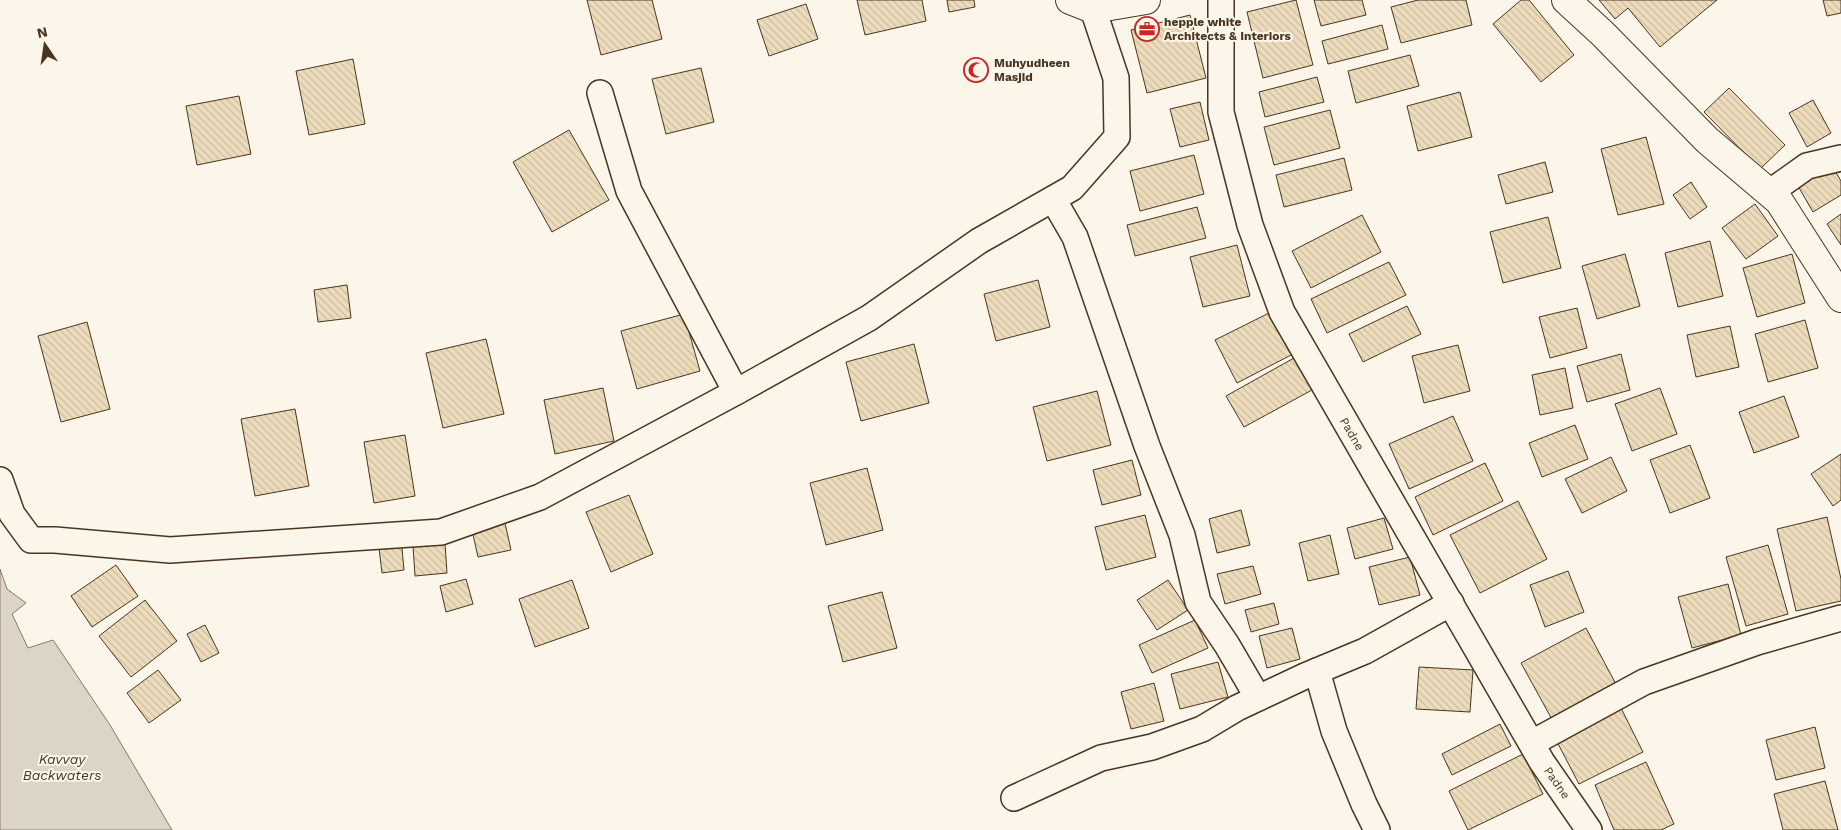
<svg xmlns="http://www.w3.org/2000/svg" width="1841" height="830" viewBox="0 0 1841 830" font-family="'Work Sans',sans-serif">
	<style>
		.water { fill: #dcd4c6; stroke: #887966 }
		.building { fill: url(#building-back-hatch); stroke: #4a3520 }
		.lines { fill: none; stroke-linecap: round; stroke-linejoin: round }
		.minor-casing { stroke: #4a3520; stroke-width: 28 }
		.secondary-casing { stroke: #4a3520; stroke-width: 30 }
		.minor { stroke: #fbf6e9; stroke-width: 25 }
		.secondary { stroke: #fbf6e9; stroke-width: 28 }
		.labels { text-anchor: middle; dominant-baseline: central; stroke-width: 4; stroke-linejoin: round; paint-order: stroke }
		.poi-label { font-size: 12px; font-weight: bold; fill: #4a3520; stroke: #fbf6e9; text-anchor: start }
		.street-label { font-size: 12px; fill: #4a3520; stroke: #fbf6e9 }
		.water-label { font-size: 14px; font-style: italic; fill: #4a3520; stroke: #fbf6e9 }
	</style>
	<defs>
		<pattern id="building-back-hatch" width="6" height="6" patternUnits="userSpaceOnUse" patternTransform="scale(1.25)"><rect width="6" height="6" fill="#ecdcbc"/><path d="M-1 5l2 2M0 0l6 6M5-1l2 2" fill="none" stroke="#ccbda1"/></pattern>
	</defs>
	<rect width="100%" height="100%" fill="#fbf6e9"/>
	<path class="water" d="M0,569L7,589L26,603L12,614L28,648L53,640L110,725L172,830H0Z"/>
	<g class="building">
		<path d="M587,0H652L662,39L601,55Z"/>
		<path d="M857,0H922L926,21L865,35Z"/>
		<path d="M947,0H974L975,7L949,12Z"/>
		<path d="M1296,0L1313,65L1263,78L1247,12Z"/>
		<path d="M1314,0H1362L1366,15L1321,26Z"/>
		<path d="M1418,0H1466L1472,25L1401,43L1391,7Z"/>
		<path d="M1521,0H1529L1574,55L1541,82L1493,24Z"/>
		<path d="M1599,0H1717L1660,47L1628,8L1615,19Z"/>
		<path d="M1823,0H1841V13L1827,16Z"/>
		<path d="M806,4L818,39L769,56L757,20Z"/>
		<path d="M1190,15L1206,78L1147,93L1131,30Z"/>
		<path d="M1382,25L1388,49L1328,64L1322,41Z"/>
		<path d="M1410,55L1419,86L1356,103L1348,71Z"/>
		<path d="M353,59L365,124L309,135L296,71Z"/>
		<path d="M701,68L714,122L666,134L652,79Z"/>
		<path d="M1317,77L1324,102L1265,117L1259,92Z"/>
		<path d="M1729,88L1785,145L1760,169L1704,112Z"/>
		<path d="M1460,92L1472,137L1418,151L1407,106Z"/>
		<path d="M239,96L251,154L197,165L186,106Z"/>
		<path d="M1813,100L1831,133L1807,147L1789,113Z"/>
		<path d="M1200,102L1209,140L1180,147L1170,109Z"/>
		<path d="M1330,110L1340,148L1274,165L1264,127Z"/>
		<path d="M569,130L609,200L552,232L513,162Z"/>
		<path d="M1646,137L1664,204L1618,215L1601,149Z"/>
		<path d="M1194,155L1204,194L1140,211L1130,171Z"/>
		<path d="M1344,158L1352,190L1284,207L1276,175Z"/>
		<path d="M1545,162L1553,192L1506,204L1498,175Z"/>
		<path d="M1832,166L1841,181V195L1813,212L1798,186Z"/>
		<path d="M1691,182L1707,207L1690,219L1673,195Z"/>
		<path d="M1755,204L1778,236L1746,259L1722,228Z"/>
		<path d="M1197,207L1206,238L1135,256L1127,225Z"/>
		<path d="M1841,214V245L1827,224Z"/>
		<path d="M1362,215L1381,252L1311,288L1292,251Z"/>
		<path d="M1548,217L1561,268L1503,283L1490,232Z"/>
		<path d="M1710,241L1723,296L1678,307L1665,253Z"/>
		<path d="M1237,245L1250,296L1203,307L1190,257Z"/>
		<path d="M1625,254L1640,306L1597,319L1582,266Z"/>
		<path d="M1792,254L1805,303L1757,317L1743,268Z"/>
		<path d="M1389,262L1406,295L1327,333L1311,299Z"/>
		<path d="M1038,280L1050,327L996,341L984,294Z"/>
		<path d="M347,285L351,318L318,322L314,290Z"/>
		<path d="M1407,306L1421,334L1363,362L1349,334Z"/>
		<path d="M1577,308L1587,348L1550,358L1539,317Z"/>
		<path d="M1273,311L1295,353L1237,383L1215,340Z"/>
		<path d="M684,314L700,371L637,389L621,331Z"/>
		<path d="M1805,320L1818,368L1768,382L1755,334Z"/>
		<path d="M87,322L110,409L61,422L38,336Z"/>
		<path d="M1730,326L1739,367L1696,377L1687,335Z"/>
		<path d="M486,339L504,414L443,428L426,353Z"/>
		<path d="M914,344L929,403L861,421L846,362Z"/>
		<path d="M1458,345L1470,391L1424,403L1412,356Z"/>
		<path d="M1621,354L1630,390L1587,402L1577,366Z"/>
		<path d="M1294,358L1312,390L1244,427L1226,396Z"/>
		<path d="M1565,368L1573,408L1540,415L1532,375Z"/>
		<path d="M603,388L614,441L555,454L544,400Z"/>
		<path d="M1660,388L1677,434L1632,451L1615,404Z"/>
		<path d="M1097,391L1111,445L1047,461L1033,407Z"/>
		<path d="M1784,396L1799,437L1754,453L1739,412Z"/>
		<path d="M295,409L309,486L255,496L241,419Z"/>
		<path d="M1453,416L1473,461L1409,489L1389,444Z"/>
		<path d="M1575,425L1588,459L1542,477L1529,443Z"/>
		<path d="M405,435L415,496L374,503L364,442Z"/>
		<path d="M1690,445L1710,498L1670,513L1650,460Z"/>
		<path d="M1841,454V500L1833,506L1811,474Z"/>
		<path d="M1611,457L1627,491L1582,513L1565,479Z"/>
		<path d="M1132,460L1141,495L1102,505L1093,470Z"/>
		<path d="M1485,463L1503,501L1433,535L1415,497Z"/>
		<path d="M867,468L883,530L826,545L810,483Z"/>
		<path d="M629,495L653,554L611,572L586,512Z"/>
		<path d="M1518,501L1547,559L1480,593L1450,535Z"/>
		<path d="M1241,510L1250,545L1217,553L1209,519Z"/>
		<path d="M1145,515L1156,557L1106,570L1095,527Z"/>
		<path d="M1827,517L1841,579V601L1796,611L1777,529Z"/>
		<path d="M1384,518L1393,549L1355,559L1347,528Z"/>
		<path d="M505,523L511,550L478,557L472,530Z"/>
		<path d="M1330,535L1339,574L1308,581L1299,543Z"/>
		<path d="M401,538L404,570L382,573L378,540Z"/>
		<path d="M445,543L447,573L415,576L413,546Z"/>
		<path d="M1768,545L1788,614L1746,626L1726,557Z"/>
		<path d="M1410,557L1420,595L1379,605L1369,567Z"/>
		<path d="M116,565L138,596L92,627L71,596Z"/>
		<path d="M1253,566L1261,594L1225,604L1217,574Z"/>
		<path d="M1568,571L1584,612L1545,627L1530,585Z"/>
		<path d="M466,579L473,604L446,612L440,586Z"/>
		<path d="M572,580L589,628L535,647L519,599Z"/>
		<path d="M1168,580L1188,610L1157,630L1137,600Z"/>
		<path d="M1728,584L1741,635L1692,648L1678,597Z"/>
		<path d="M882,592L897,648L843,662L828,606Z"/>
		<path d="M145,600L177,641L131,677L99,636Z"/>
		<path d="M1274,603L1279,624L1251,632L1245,610Z"/>
		<path d="M1195,620L1208,648L1152,673L1139,645Z"/>
		<path d="M205,625L219,653L201,662L187,634Z"/>
		<path d="M1292,628L1300,659L1267,668L1259,636Z"/>
		<path d="M1586,628L1618,688L1554,723L1521,663Z"/>
		<path d="M1218,662L1228,697L1180,709L1171,674Z"/>
		<path d="M1419,667L1473,670L1470,712L1416,709Z"/>
		<path d="M158,670L181,700L149,723L127,693Z"/>
		<path d="M1154,683L1164,721L1131,729L1121,692Z"/>
		<path d="M1619,704L1643,752L1579,784L1554,736Z"/>
		<path d="M1500,724L1511,746L1452,775L1442,754Z"/>
		<path d="M1815,727L1825,768L1776,780L1766,740Z"/>
		<path d="M1523,754L1543,794L1468,830L1449,791Z"/>
		<path d="M1646,762L1674,824L1661,830H1614L1595,785Z"/>
		<path d="M1825,781L1838,830H1783L1774,794Z"/>
	</g>
	<g class="lines">
		<defs>
			<g id="minor">
				<path d="M1221,0V112L1250,225L1282,312L1542,762L1589,830"/>
				<path d="M600,93L629,191L736,392"/>
				<path d="M1769,193L1807,166L1841,158"/>
				<path d="M1053,199L1075,237L1147,446L1182,535L1198,602L1227,645L1258,698"/>
				<path d="M0,480L12,514L31,540H55L170,550L441,532L540,497L736,392L869,318L979,241L1072,188L1117,137L1116,78L1093,9"/>
				<path d="M1317,671L1334,731L1364,804L1377,830"/>
				<path d="M1532,743L1644,682L1757,642L1841,618"/>
				<path d="M1014,798L1101,758L1152,747L1202,729L1237,708L1305,676L1365,651L1451,603"/>
			</g>
			<g id="secondary">
				<path d="M1070,0L1093,9L1146,0"/>
				<path d="M1566,0L1603,34L1707,140L1779,201L1841,298"/>
			</g>
		</defs>
		<use href="#minor" class="minor-casing"/>
		<use href="#secondary" class="secondary-casing"/>
		<use href="#minor" class="minor"/>
		<use href="#secondary" class="secondary"/>
	</g>
	<defs>
		<symbol id="office-ring" viewBox="-11 -11 22 22"><circle r="9.5" fill="#fbf6e9" stroke="#c62828" stroke-width="1.5"/><path d="M-6-3h4V-5.5h4V-3h4V5H-6ZM-1-4.5V-3h2v-1.5ZM-6 0V1H6V0Z" fill="#c62828"/></symbol>
		<symbol id="mosque-ring" viewBox="-11 -11 22 22"><circle r="9.5" fill="#fbf6e9" stroke="#c62828" stroke-width="1.5"/><path d="M3.5-4.9A6 6 0 1 0 3.5 4.9A5 5 0 1 1 3.5-4.9Z" fill="#c62828"/></symbol>
	</defs>
	<g fill-rule="evenodd">
		<use href="#office-ring" x="1133" y="15" width="28" height="28"/>
		<use href="#mosque-ring" x="962" y="56" width="28" height="28"/>
	</g>
	<g class="labels">
		<g class="poi-label">
			<text x="1164" y="22">hepple white<tspan x="1164" dy="14">Architects &amp; Interiors</tspan></text>
			<text x="994" y="63">Muhyudheen<tspan x="994" dy="14">Masjid</tspan></text>
		</g>
		<g class="street-label">
			<text transform="translate(1352 434) rotate(60)">Padne</text>
			<text transform="translate(1557 783) rotate(55)">Padne</text>
		</g>
		<g class="water-label">
			<text x="62" y="759">Kavvay<tspan x="62" dy="16">Backwaters</tspan></text>
		</g>
	</g>
	<g transform="translate(45 45) rotate(347)" stroke="#fbf6e9" stroke-width="4" paint-order="stroke">
	<path d="M0-4L9 19L0 12L-9 19Z" fill="#4a3520"/>
	<text y="-8" font-size="14" font-weight="bold" text-anchor="middle" fill="#4a3520">N</text>
	</g>
</svg>
